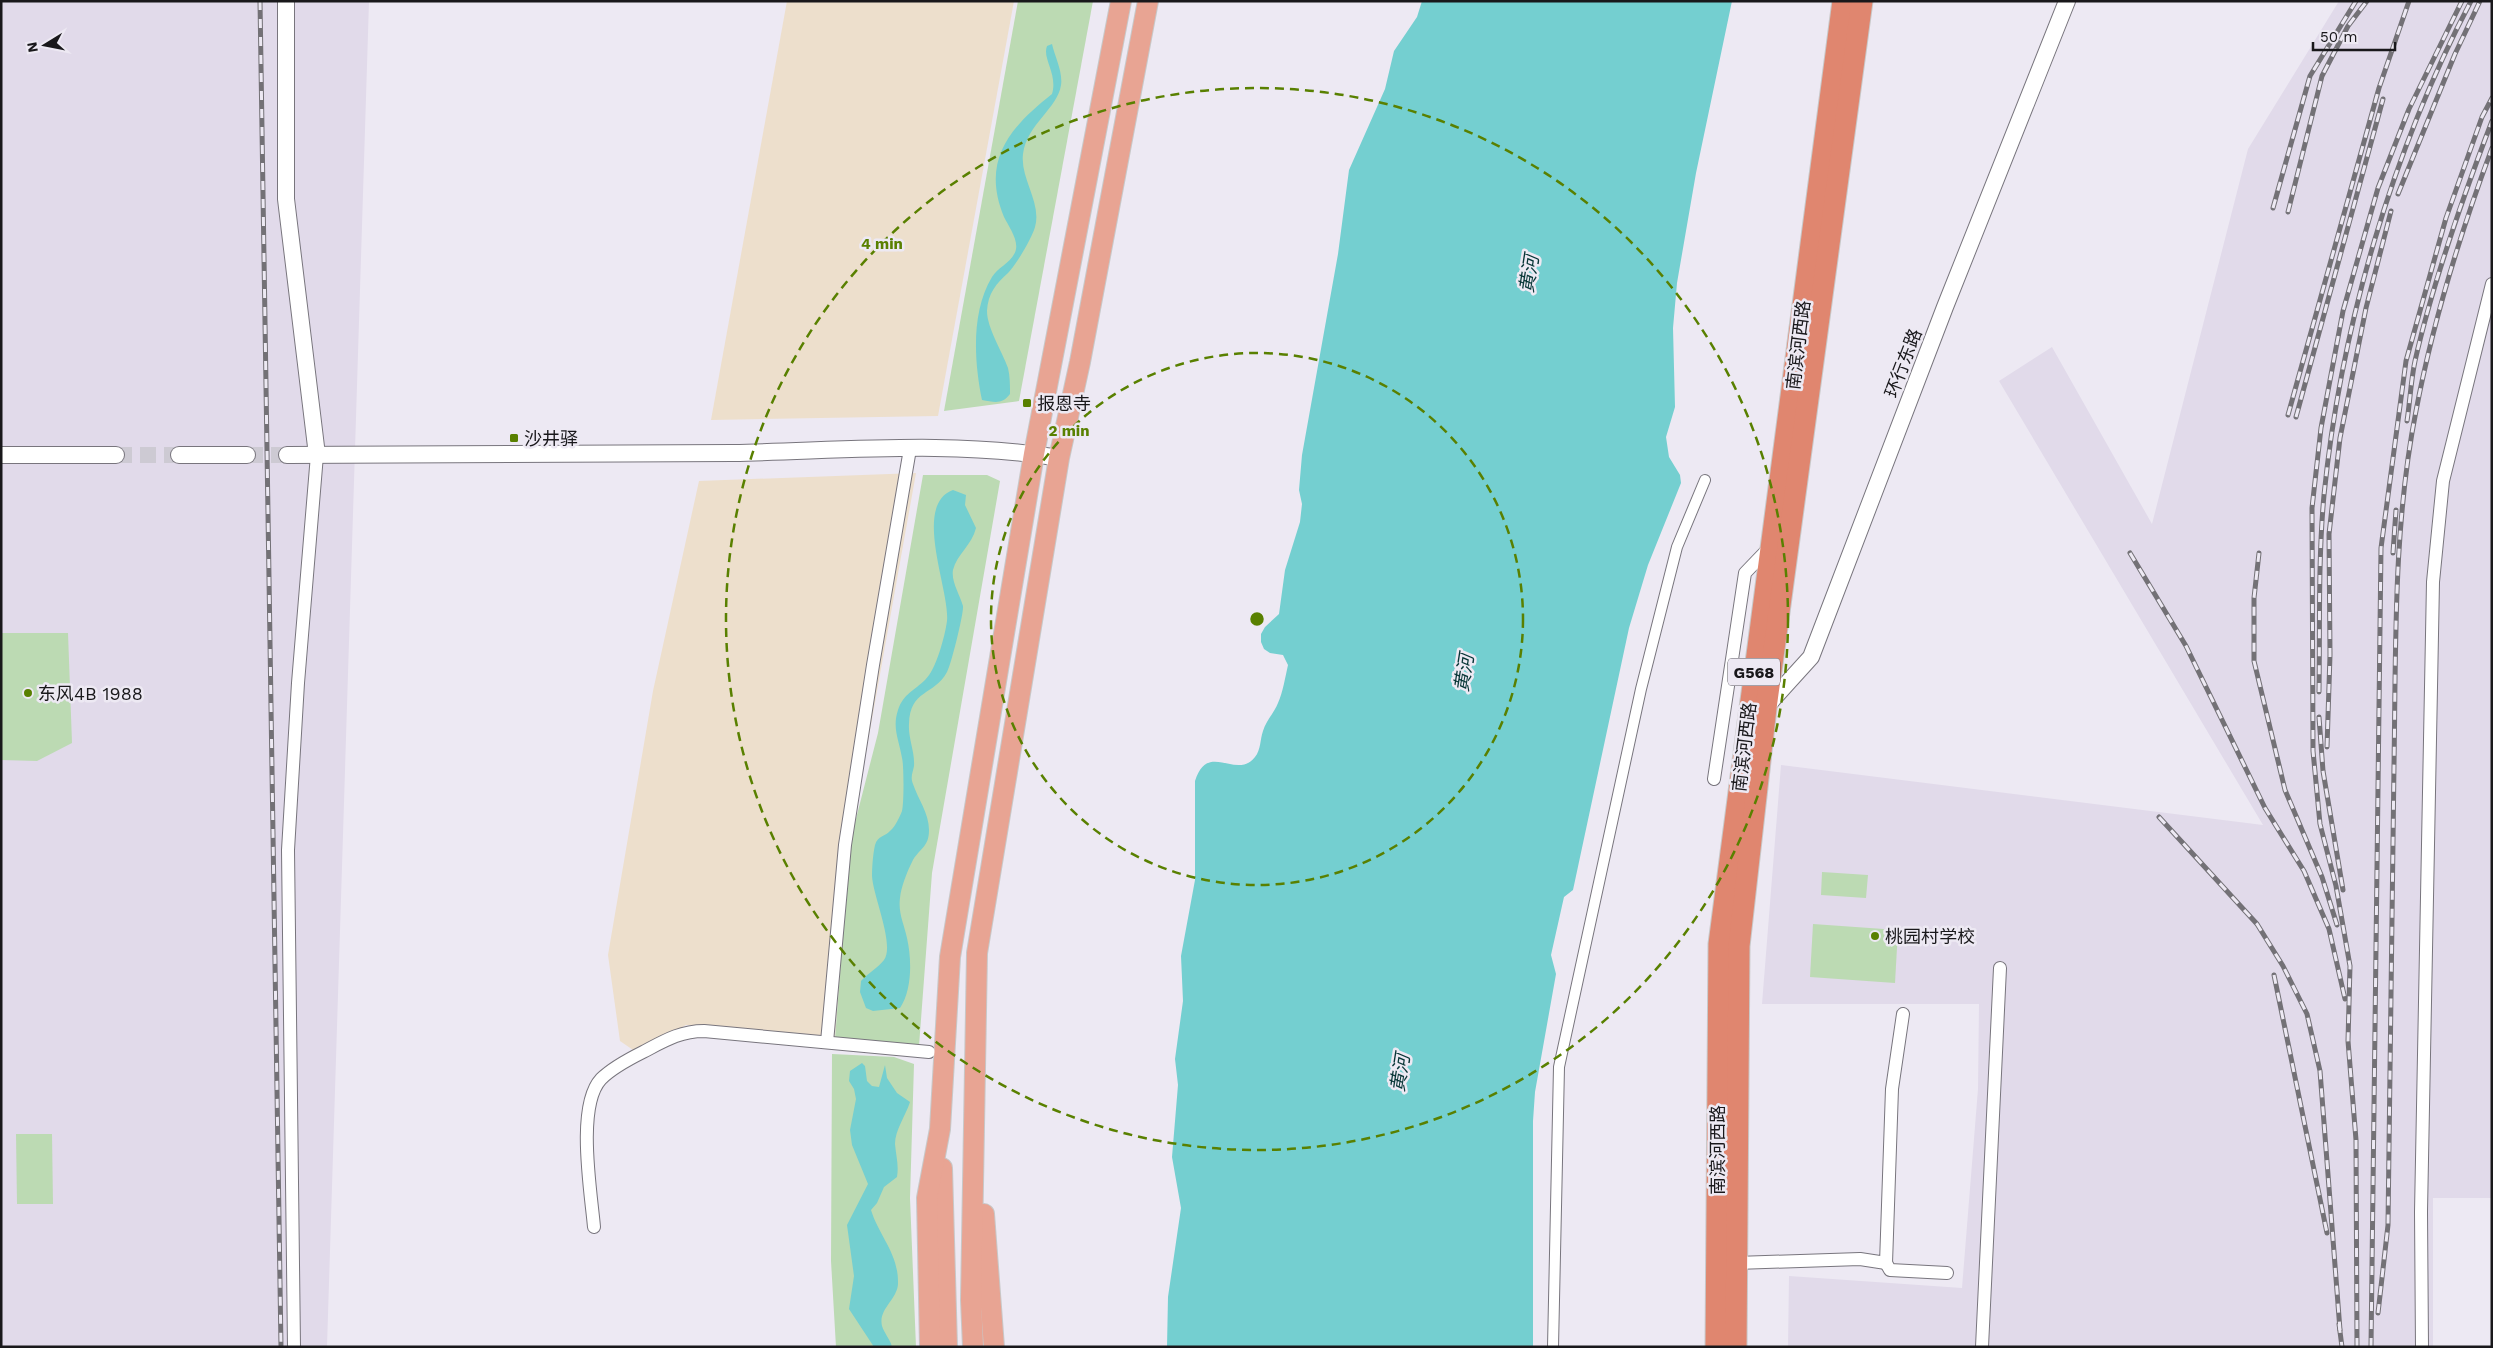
<svg xmlns="http://www.w3.org/2000/svg" width="2493" height="1348" viewBox="0 0 2493 1348" font-family="'Work Sans','Noto Sans SC',sans-serif">
	<style>
		.commercial { fill: #eddfcc }
		.built { fill: #e1daea }
		.green { fill: #bcdab3 }
		.water { fill: #74cfd0 }
		.lines { fill: none; stroke-linecap: round; stroke-linejoin: round }
		.tertiary-tunnel { stroke: #cdcad3; stroke-width: 16; stroke-dasharray: 16 8; stroke-linecap: butt }
		.pedestrian-casing { stroke: #78757d; stroke-width: 12 }
		.minor-casing { stroke: #78757d; stroke-width: 14 }
		.tertiary-casing { stroke: #78757d; stroke-width: 18 }
		.primary-casing { stroke: #c8c8c8; stroke-width: 22 }
		.trunk-casing { stroke: #c8c8c8; stroke-width: 23 }
		.pedestrian { stroke: #fff; stroke-width: 10 }
		.minor { stroke: #fff; stroke-width: 12 }
		.tertiary { stroke: #fff; stroke-width: 16 }
		.primary { stroke: #e8a493; stroke-width: 20 }
		.trunk { stroke: #e0866f; stroke-width: 21 }
		.rail-casing { stroke: #737176; stroke-width: 5 }
		.rail { stroke: #ede9f3; stroke-width: 3; stroke-dasharray: 9; stroke-linecap: butt }
		.ring { fill: none; stroke: #598000; stroke-width: 2.5; stroke-dasharray: 9 6 }
		.poi-dot { fill: #598000; stroke: #ede9f3; stroke-width: 2 }
		.labels { text-anchor: middle; dominant-baseline: central; stroke-width: 5; stroke-linejoin: round; paint-order: stroke }
		.shield { fill: #ede9f3; stroke: #59575c; stroke-width: 1 }
		.shield-label { font-size: 16px; font-weight: bold; fill: #19181b }
		.street-label { font-size: 18px; fill: #19181b; stroke: #ede9f3 }
		.poi-label { font-size: 18px; fill: #19181b; stroke: #ede9f3; text-anchor: start }
		.water-label { font-size: 19px; font-style: italic; fill: #073536; stroke: #ede9f3 }
		.centre { fill: #598000; stroke: #ede9f3; stroke-width: 2.5 }
		.ring-label { font-size: 15px; text-anchor: middle; font-weight: bold; fill: #598000; stroke: #ede9f3; stroke-width: 5; stroke-linejoin: round; paint-order: stroke }
	</style>
	<rect width="100%" height="100%" fill="#ede9f3"/>
	<g class="commercial">
		<path d="M787,1H1014L938,416L711,420Z"/>
		<path d="M916,473L850,842L835,1039L686,1025L636,1052L620,1041L608,955L653,691L699,481Z"/>
	</g>
	<g class="built">
		<path d="M1,1H369L327,1347H1Z"/>
		<path d="M2339,1H2492V1198H2433V1347H1788L1789,1276L1962,1288L1978,1089L1979,1004H1762L1781,765L2263,825L1999,381L2052,347L2152,524L2248,149Z"/>
	</g>
	<g class="green">
		<path d="M1018,1H1093L1019,401L944,411Z"/>
		<path d="M923,475H987L1000,481L932,873L919,1046L835,1039L850,842L878,733Z"/>
		<path d="M1,633H68L72,743L37,761L1,760Z"/>
		<path d="M1822,872L1868,875L1866,898L1821,895Z"/>
		<path d="M1813,924L1898,930L1895,983L1810,977Z"/>
		<path d="M832,1054L894,1057L914,1064L910,1198L916,1347H836L831,1261Z"/>
		<path d="M16,1134H52L53,1204H17Z"/>
	</g>
	<g class="water">
		<path d="M1422,1H1732L1696,173L1677,283L1673,328L1675,407L1666,437L1669,457L1680,475L1681,483L1648,565L1629,628L1573,890L1564,897L1551,955L1556,974L1535,1092L1533,1121V1347H1167L1168,1297L1181,1208L1172,1157L1178,1085L1175,1059L1183,1001L1181,956L1195,880V781C1208,740 1236,781 1255,757C1261,750 1260,739 1263,731C1266,721 1274,713 1278,703C1283,692 1285,678 1288,665L1283,655L1270,653L1264,649L1261,642V634L1265,627L1279,614L1285,570L1300,522L1302,504L1299,490L1302,455L1338,254L1349,170L1385,89L1394,51L1417,17Z"/>
		<path d="M1052,44C1055,57 1063,72 1061,85C1058,108 1027,124 1023,154C1020,179 1042,203 1035,227C1032,238 1016,265 1008,273C996,284 988,293 987,311C987,328 1002,351 1008,368C1010,376 1010,386 1010,394C1002,405 994,402 982,400C974,361 971,312 992,277C998,267 1014,261 1016,249C1018,239 1008,225 1004,217C981,161 1009,128 1052,94C1058,74 1042,59 1047,46Z"/>
		<path d="M953,490L966,495L965,505L976,528C972,545 957,554 953,570C951,582 960,595 963,606C964,613 951,665 947,672C934,696 910,689 909,724C908,738 915,752 914,766C913,772 910,777 913,784C918,799 929,813 929,830C929,848 919,848 912,862C907,872 901,887 900,898C898,913 904,924 907,938C912,960 912,990 900,1008L873,1011L866,1008L860,992L861,981C868,973 878,968 884,960C895,945 873,896 872,876C872,866 873,854 875,845C878,835 885,837 891,830C895,827 900,816 902,811C904,804 904,765 902,758C899,740 892,728 898,710C903,694 915,690 925,680C936,670 945,636 947,621C950,590 912,505 953,490Z"/>
		<path d="M862,1063L865,1066L867,1081L872,1086L879,1087L885,1065L887,1078L897,1093L910,1102C906,1115 895,1130 895,1144C896,1156 899,1165 897,1177L884,1187L877,1203L871,1210C879,1236 899,1254 898,1284C897,1300 878,1309 882,1326C884,1333 890,1339 892,1347H874L849,1309L854,1276L847,1225L868,1184L852,1145L850,1130L856,1099L854,1089L849,1081L850,1071Z"/>
	</g>
	<g class="lines">
		<g class="tertiary-tunnel">
			<path d="M116,455H179"/>
			<path d="M247,455H287"/>
		</g>
		<defs>
			<path id="pedestrian" d="M1553,1347L1559,1067L1641,689L1677,547L1705,480"/>
			<g id="minor">
				<path d="M1714,779L1745,573L1770,547"/>
				<path d="M827,1042L845,845L873,665L910,449"/>
				<path d="M594,1227C591,1192 576,1106 601,1079C612,1068 629,1059 643,1052C664,1041 680,1031 704,1031L929,1052"/>
				<path d="M1736,1263L1860,1259L1886,1263L1892,1089L1903,1014"/>
				<path d="M1886,1263L1890,1270L1947,1273"/>
				<path d="M294,1347L288,850L298,683L317,455"/>
				<path d="M1982,1347L2000,968"/>
				<path d="M2422,1347L2421,1212L2433,582L2443,481L2492,284"/>
			</g>
			<g id="tertiary">
				<path d="M286,1V199L317,455"/>
				<path d="M1,455H116"/>
				<path d="M179,455H247"/>
				<path d="M287,455C435,455 584,455 733,453C841,451 952,440 1059,458"/>
				<path d="M1763,710L1811,657L1945,307L2067,1"/>
			</g>
			<g id="primary">
				<path d="M942,1168L947,1347"/>
				<path d="M984,1214L994,1347"/>
				<path d="M930,1347L927,1198L940,1129L950,957L1034,454L1121,1"/>
				<path d="M973,1347L971,1300L977,953L1059,458L1080,362L1148,1"/>
			</g>
			<g id="trunk">
				<path d="M1716,1347L1719,944L1843,1"/>
				<path d="M1736,1347L1739,946L1766,708L1862,1"/>
			</g>
		</defs>
		<use href="#pedestrian" class="pedestrian-casing"/>
		<use href="#minor" class="minor-casing"/>
		<use href="#tertiary" class="tertiary-casing"/>
		<use href="#primary" class="primary-casing"/>
		<use href="#trunk" class="trunk-casing"/>
		<use href="#pedestrian" class="pedestrian"/>
		<use href="#minor" class="minor"/>
		<use href="#tertiary" class="tertiary"/>
		<use href="#primary" class="primary"/>
		<use href="#trunk" class="trunk"/>
		<defs>
			<g id="rail">
				<path d="M260,1L281,1347"/>
				<path d="M2398,194L2455,54L2480,1"/>
				<path d="M2273,208L2310,76L2356,1"/>
				<path d="M2288,212L2322,76L2348,26L2367,1"/>
				<path d="M2288,415L2379,88L2409,1"/>
				<path d="M2296,417L2383,99"/>
				<path d="M2407,421C2410,401 2411,380 2415,361C2433,281 2463,197 2492,121"/>
				<path d="M2130,553L2186,646L2265,808L2304,871L2329,929L2345,999"/>
				<path d="M2259,553L2254,598V661L2285,790L2322,877L2337,925"/>
				<path d="M2393,553L2396,510"/>
				<path d="M2319,692C2320,627 2318,560 2324,495C2341,327 2392,151 2471,1"/>
				<path d="M2319,717L2323,771L2343,890"/>
				<path d="M2327,747L2330,655L2329,534L2340,438L2366,308L2391,211"/>
				<path d="M2159,817L2257,924L2283,966L2307,1014L2320,1071L2340,1330"/>
				<path d="M2274,975L2327,1233"/>
				<path d="M2378,1313L2388,1225C2390,1072 2392,919 2394,765C2396,648 2393,527 2416,411C2433,321 2460,234 2492,148"/>
				<path d="M2339,1324L2342,1347"/>
				<path d="M2357,1347L2356,1140L2348,1041L2350,966L2336,886L2320,824L2313,751L2312,508L2321,428L2343,311L2378,188L2409,109L2462,1"/>
				<path d="M2371,1347L2381,548L2406,361L2446,218L2482,117L2492,98"/>
			</g>
		</defs>
		<use href="#rail" class="rail-casing"/>
		<use href="#rail" class="rail"/>
	</g>
	<g class="ring">
		<circle cx="1257" cy="619" r="266"/>
		<circle cx="1257" cy="619" r="531"/>
	</g>
	<g class="poi-dot">
		<rect x="1022" y="398" width="10" height="10" rx="2.5"/>
		<rect x="509" y="433" width="10" height="10" rx="2.5"/>
		<circle cx="28" cy="693" r="5"/>
		<circle cx="1875" cy="936" r="5"/>
	</g>
	<g class="labels">
		<rect class="shield" x="1728" y="658.5" width="52" height="27" rx="4"/>
		<g class="shield-label">
			<text x="1754" y="672">G568</text>
		</g>
		<g class="street-label">
			<text transform="translate(1798 345) rotate(-83)">南滨河西路</text>
			<text transform="translate(1903 363) rotate(-69)">环行东路</text>
			<text transform="translate(1744 747) rotate(-83)">南滨河西路</text>
			<text transform="translate(1717 1150) rotate(-90)">南滨河西路</text>
		</g>
		<g class="poi-label">
			<text x="1037" y="403">报恩寺</text>
			<text x="524" y="438">沙井驿</text>
			<text x="38" y="693">东风4B 1988</text>
			<text x="1885" y="936">桃园村学校</text>
		</g>
		<g class="water-label">
			<text transform="translate(1529 274) rotate(-81)">黄河</text>
			<text transform="translate(1464 673) rotate(-81)">黄河</text>
			<text transform="translate(1400 1073) rotate(-81)">黄河</text>
		</g>
	</g>
	<circle cx="1257" cy="619" r="8" class="centre"/>
	<g class="ring-label">
		<text x="882" y="249">4 min</text>
		<text x="1069" y="436">2 min</text>
	</g>
	<rect width="2493" height="1348" fill="none" stroke="#19181b" stroke-width="5"/>
	<g transform="translate(45 45) rotate(260)" stroke="#ede9f3" stroke-width="4" paint-order="stroke">
	<path d="M0-4L9 19L0 12L-9 19Z" fill="#19181b"/>
	<text y="-8" font-size="14" font-weight="bold" text-anchor="middle" fill="#19181b">N</text>
	</g>
	<path d="M2313 42v8h82v-8" fill="none" stroke="#19181b" stroke-width="2.5"/>
	<text x="2320" y="42" font-size="15" fill="#19181b" stroke="#ede9f3" stroke-width="4" paint-order="stroke">50 m</text>
</svg>
